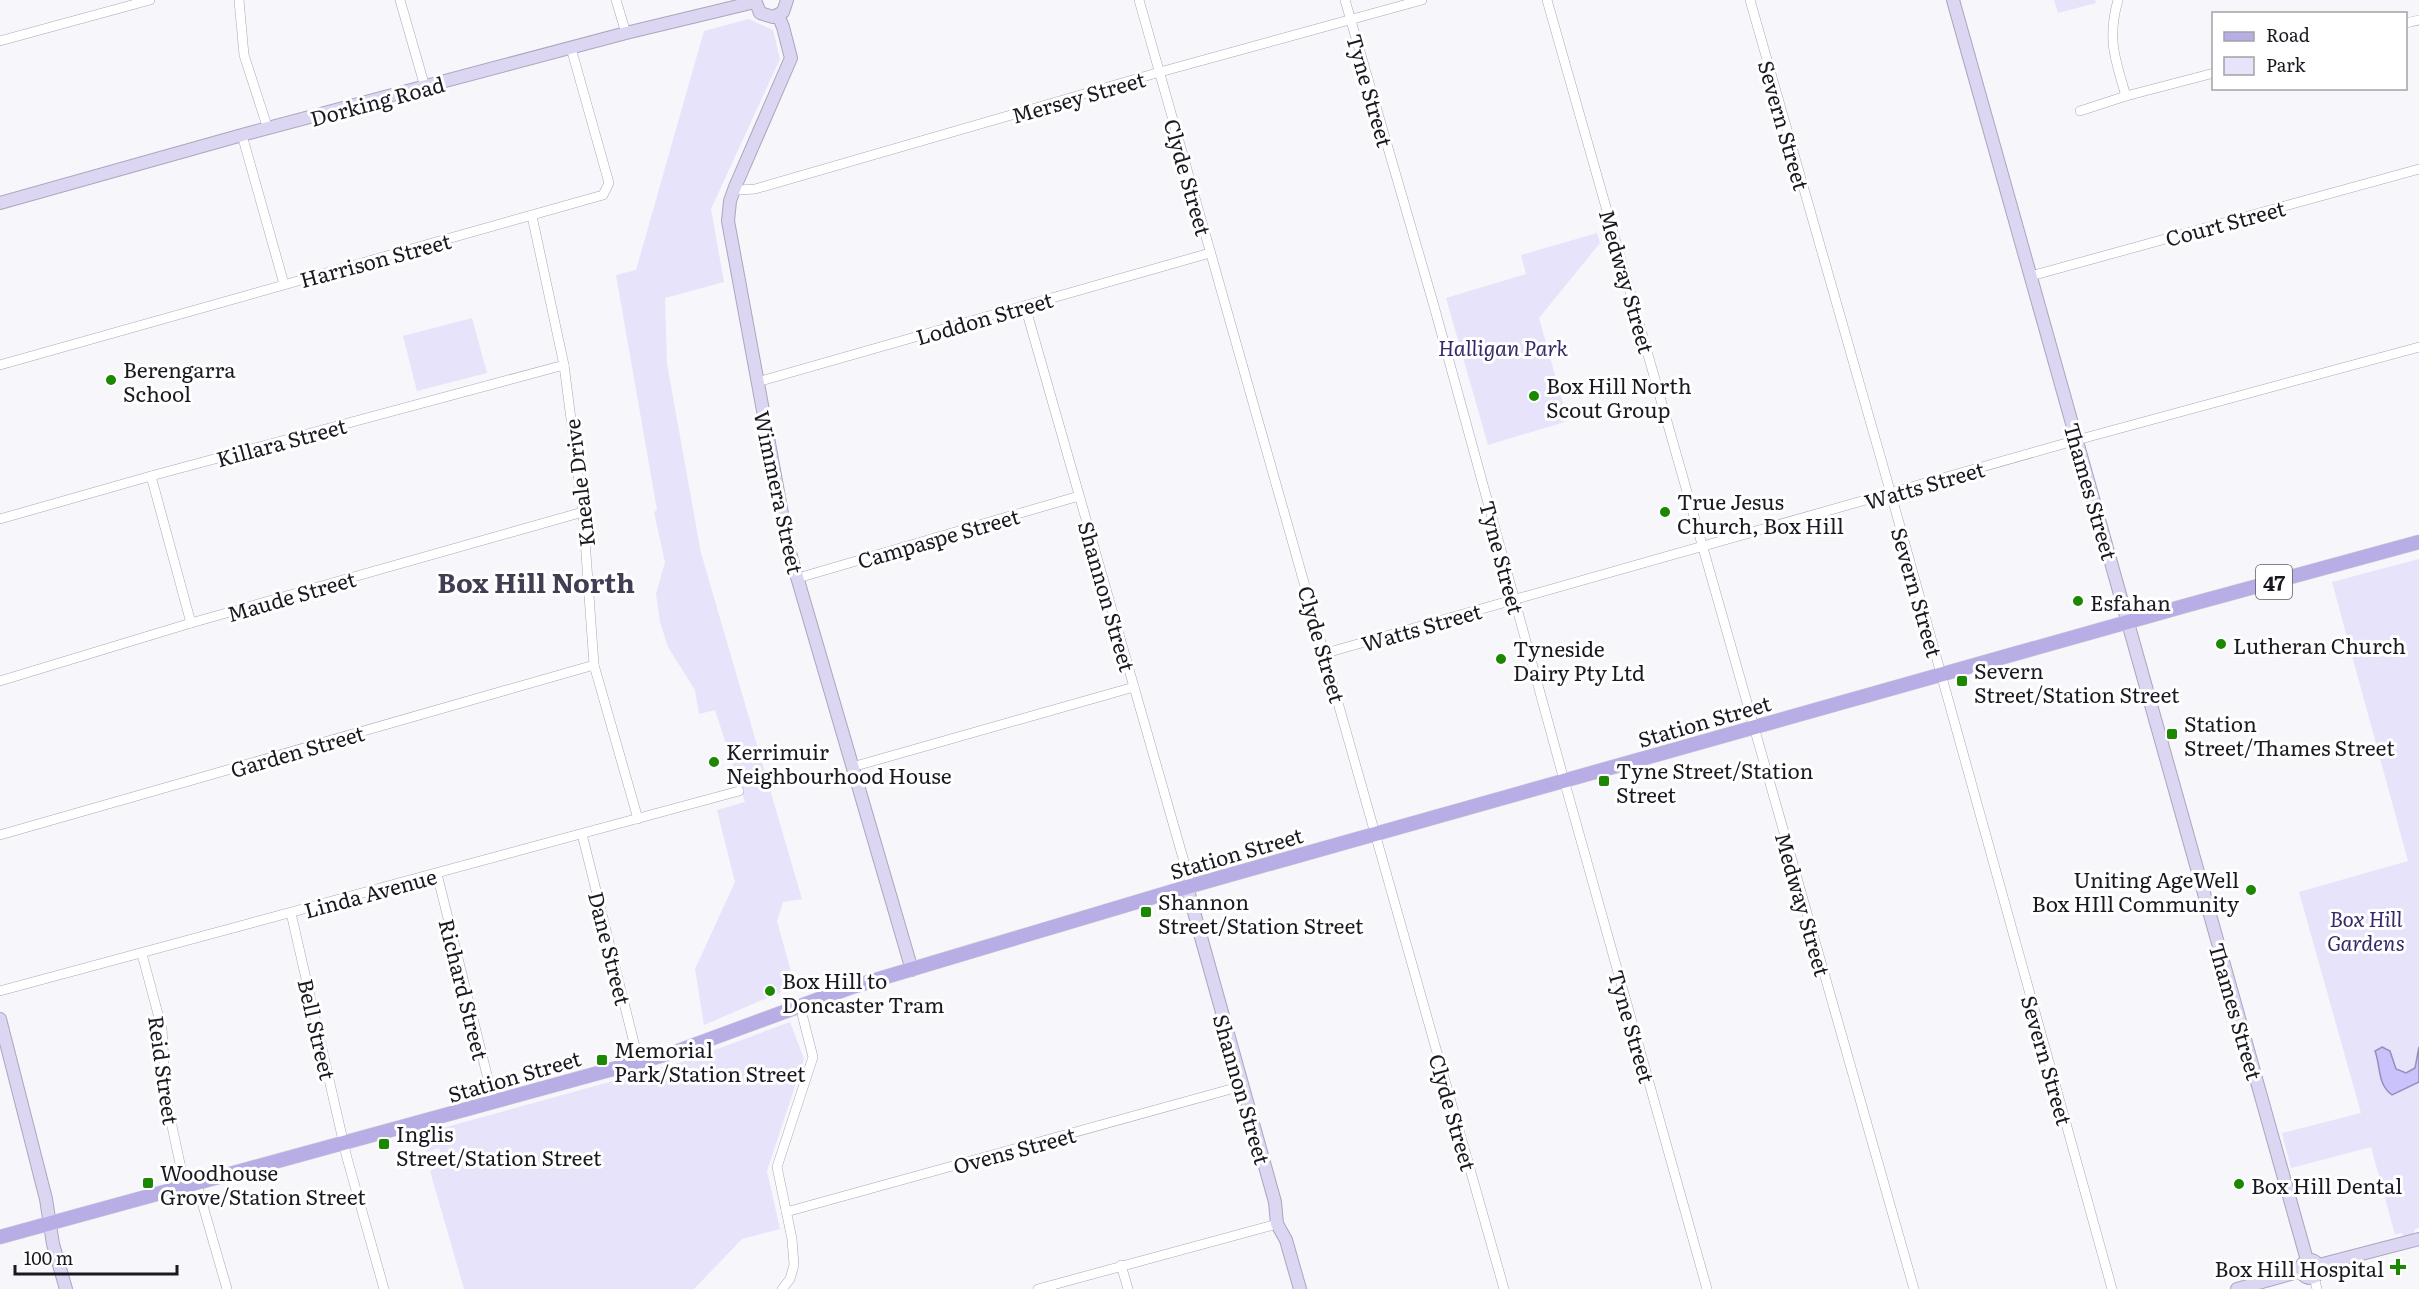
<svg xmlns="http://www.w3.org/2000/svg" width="2419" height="1289" viewBox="0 0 2419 1289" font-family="Literata,serif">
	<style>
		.green { fill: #e6e3fb }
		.water { fill: #cac2fb; stroke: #958fba; stroke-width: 1.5 }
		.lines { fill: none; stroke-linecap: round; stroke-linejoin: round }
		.street-casing { stroke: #a9a6be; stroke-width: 10 }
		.secondary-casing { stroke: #a9a6be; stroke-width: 14 }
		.primary-casing { stroke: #d1d1d3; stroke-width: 15 }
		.street { stroke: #fff; stroke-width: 9 }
		.secondary { stroke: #dcd6f3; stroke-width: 12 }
		.primary { stroke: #b9ade6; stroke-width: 14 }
		.poi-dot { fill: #1c8802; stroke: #fff; stroke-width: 2 }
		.labels { text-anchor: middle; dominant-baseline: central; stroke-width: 6; stroke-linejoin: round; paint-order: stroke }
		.shield { fill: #fff; stroke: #5f5e64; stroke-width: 1.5 }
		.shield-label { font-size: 20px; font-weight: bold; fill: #1a1921 }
		.street-label { font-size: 21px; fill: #1a1921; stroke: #fff }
		.park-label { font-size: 21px; font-style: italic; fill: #39296a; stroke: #fff }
		.poi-label { font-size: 21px; fill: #1a1921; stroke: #fff; text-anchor: start }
		.district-label { font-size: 27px; font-weight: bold; fill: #413e53; stroke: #fff }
	</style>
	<rect width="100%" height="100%" fill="#f7f6fb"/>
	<g class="green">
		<path d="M2054,0H2095L2096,3L2058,13Z"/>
		<path d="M749,19L773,30L780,59L711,209L724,282L665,298L667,364L701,553L802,899L783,902L777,921L795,986L704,1025L695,969L735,882L717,810L745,802L715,710L699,714L695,690L668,647L660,622L656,594L665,562L654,512L657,510L616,275L636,270L704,31Z"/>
		<path d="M1597,233L1600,243L1539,318L1568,421L1488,445L1446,298L1526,274L1521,255Z"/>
		<path d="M472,318L487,373L417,391L403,336Z"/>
		<path d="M2419,559V1228L2415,1229L2413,1235L2405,1237L2401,1233L2395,1235L2371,1147L2291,1168L2282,1133L2361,1113L2299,892L2408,861L2332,582Z"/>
		<path d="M790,1022L804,1059L767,1171L780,1229L742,1239L694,1289H464L430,1171L444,1164L439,1148L427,1152L421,1134L682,1062Z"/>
	</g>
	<path class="water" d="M2382,1047L2390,1051L2396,1069L2406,1073L2415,1068L2419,1047V1082L2392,1095C2377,1084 2381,1067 2375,1051Z"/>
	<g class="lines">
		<defs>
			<g id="street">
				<path d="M239,0L244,55L268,129"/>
				<path d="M400,0L425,87"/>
				<path d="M616,0L626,33"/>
				<path d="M1139,0L1504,1289"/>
				<path d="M1345,0L1434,306L1564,780L1707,1289"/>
				<path d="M1547,0L1914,1289"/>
				<path d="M1750,0L1891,494L2112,1289"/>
				<path d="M2118,0C2107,39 2115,59 2126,96"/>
				<path d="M2406,23L2419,20"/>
				<path d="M0,41L150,0"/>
				<path d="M2080,111L2126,96L2214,73"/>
				<path d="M242,135L284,284"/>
				<path d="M735,187L739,190L755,189L1160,72L1422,0"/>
				<path d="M532,216L564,365L583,512L594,665L638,819"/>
				<path d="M2031,276L2419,169"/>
				<path d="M1025,306L1191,886"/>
				<path d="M0,365L603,195L609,183L571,48"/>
				<path d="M757,382L1210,253"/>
				<path d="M151,476L191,623"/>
				<path d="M0,519L151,476L564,365"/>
				<path d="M798,578L1079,496"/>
				<path d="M1326,653L2077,440L2419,347"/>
				<path d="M0,681L191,623L583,512"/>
				<path d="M852,767L1134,687"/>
				<path d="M582,834L639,1063"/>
				<path d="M0,835L594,665"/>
				<path d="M437,874L494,1103"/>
				<path d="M291,913L347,1158L384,1289"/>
				<path d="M142,954L162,1029L166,1098L185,1187"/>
				<path d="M0,991L739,791"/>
				<path d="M197,1185L227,1289"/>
				<path d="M786,1212L1242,1086"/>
				<path d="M1121,1265L1128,1289"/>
				<path d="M2314,1277L2317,1289"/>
				<path d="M782,1289L790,1279L794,1265L792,1239L777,1167L813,1057L800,1006"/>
				<path d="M1038,1289L1277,1224"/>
			</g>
			<g id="secondary">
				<path d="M755,0L760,13L773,17L783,12L787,0"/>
				<path d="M1953,0L2307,1260"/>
				<path d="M778,15L783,27L791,58L735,187L730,201L728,221L788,546L912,970"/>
				<path d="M0,203L242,135L626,33L755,2"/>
				<path d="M1187,887L1275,1202L1277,1224L1286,1240L1300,1289"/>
				<path d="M0,1019L46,1199L53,1244L66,1289"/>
				<circle cx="2310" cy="1269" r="9"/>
				<path d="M2319,1265L2419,1239"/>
				<path d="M2237,1289L2301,1271"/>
			</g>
			<path id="primary" d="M0,1237L675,1052L852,987L1187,887L2188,605L2419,542"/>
		</defs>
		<use href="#street" class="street-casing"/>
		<use href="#secondary" class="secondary-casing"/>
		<use href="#primary" class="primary-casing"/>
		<use href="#street" class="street"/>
		<use href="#secondary" class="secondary"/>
		<use href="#primary" class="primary"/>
	</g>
	<g class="poi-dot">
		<circle cx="111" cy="380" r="6"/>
		<circle cx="1534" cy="396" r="6"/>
		<circle cx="1665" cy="512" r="6"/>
		<circle cx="2078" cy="601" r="6"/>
		<circle cx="2221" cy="644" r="6"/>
		<circle cx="1501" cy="659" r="6"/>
		<rect x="1956" y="675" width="12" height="12" rx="3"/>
		<rect x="2166" y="728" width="12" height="12" rx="3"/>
		<circle cx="714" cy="762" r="6"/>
		<rect x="1598" y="775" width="12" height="12" rx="3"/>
		<circle cx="2251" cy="890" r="6"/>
		<rect x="1140" y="906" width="12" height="12" rx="3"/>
		<circle cx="770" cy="991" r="6"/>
		<rect x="596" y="1054" width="12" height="12" rx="3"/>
		<rect x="378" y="1138" width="12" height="12" rx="3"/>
		<rect x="142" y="1177" width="12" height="12" rx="3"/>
		<circle cx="2239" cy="1184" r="6"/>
		<path d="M2395 1258h6v6h6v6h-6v6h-6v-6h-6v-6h6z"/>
	</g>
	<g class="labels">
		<rect class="shield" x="2256" y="565" width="36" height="34" rx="4.5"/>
		<g class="shield-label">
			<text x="2274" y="582">47</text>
		</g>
		<g class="street-label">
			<text transform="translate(1371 90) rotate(74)">Tyne Street</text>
			<text transform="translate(1078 96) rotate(-16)">Mersey Street</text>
			<text transform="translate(377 100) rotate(-15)">Dorking Road</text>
			<text transform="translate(1785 125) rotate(74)">Severn Street</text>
			<text transform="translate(1189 177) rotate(74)">Clyde Street</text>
			<text transform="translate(2225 222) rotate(-15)">Court Street</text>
			<text transform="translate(375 259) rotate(-15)">Harrison Street</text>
			<text transform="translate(1628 281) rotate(74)">Medway Street</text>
			<text transform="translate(984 317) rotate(-16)">Loddon Street</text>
			<text transform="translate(281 441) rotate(-15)">Killara Street</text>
			<text transform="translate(578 483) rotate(-97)">Kneale Drive</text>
			<text transform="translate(1924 484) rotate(-16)">Watts Street</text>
			<text transform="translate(2092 491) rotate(74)">Thames Street</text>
			<text transform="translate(780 492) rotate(78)">Wimmera Street</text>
			<text transform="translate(938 537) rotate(-16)">Campaspe Street</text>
			<text transform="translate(1503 557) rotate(75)">Tyne Street</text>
			<text transform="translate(1918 592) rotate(74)">Severn Street</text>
			<text transform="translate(291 595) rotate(-16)">Maude Street</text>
			<text transform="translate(1108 596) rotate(74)">Shannon Street</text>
			<text transform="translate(1421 626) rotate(-16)">Watts Street</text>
			<text transform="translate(1323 644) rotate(74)">Clyde Street</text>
			<text transform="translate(1704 720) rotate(-16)">Station Street</text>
			<text transform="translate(297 750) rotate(-16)">Garden Street</text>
			<text transform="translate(1236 852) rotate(-16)">Station Street</text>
			<text transform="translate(370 892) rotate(-15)">Linda Avenue</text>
			<text transform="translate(1804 904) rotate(74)">Medway Street</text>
			<text transform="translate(611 948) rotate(76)">Dane Street</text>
			<text transform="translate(465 989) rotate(76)">Richard Street</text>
			<text transform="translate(2237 1011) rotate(74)">Thames Street</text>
			<text transform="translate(1633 1026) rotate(74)">Tyne Street</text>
			<text transform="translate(318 1029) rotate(77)">Bell Street</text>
			<text transform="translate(2048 1060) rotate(74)">Severn Street</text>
			<text transform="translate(165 1070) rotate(82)">Reid Street</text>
			<text transform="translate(514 1075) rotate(-16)">Station Street</text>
			<text transform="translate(1243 1089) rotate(74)">Shannon Street</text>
			<text transform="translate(1454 1112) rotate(74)">Clyde Street</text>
			<text transform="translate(1014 1149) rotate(-15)">Ovens Street</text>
		</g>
		<g class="park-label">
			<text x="1503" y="346">Halligan Park</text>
			<text x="2366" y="917">Box Hill<tspan x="2366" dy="24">Gardens</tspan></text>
		</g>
		<g class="poi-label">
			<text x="123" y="368">Berengarra<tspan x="123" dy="24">School</tspan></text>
			<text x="1546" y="384">Box Hill North<tspan x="1546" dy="24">Scout Group</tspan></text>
			<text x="1677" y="500">True Jesus<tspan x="1677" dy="24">Church, Box Hill</tspan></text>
			<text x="2090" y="601">Esfahan</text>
			<text x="2233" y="644">Lutheran Church</text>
			<text x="1513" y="647">Tyneside<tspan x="1513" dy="24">Dairy Pty Ltd</tspan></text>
			<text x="1974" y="669">Severn<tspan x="1974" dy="24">Street/Station Street</tspan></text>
			<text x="2184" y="722">Station<tspan x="2184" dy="24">Street/Thames Street</tspan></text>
			<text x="726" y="750">Kerrimuir<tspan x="726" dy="24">Neighbourhood House</tspan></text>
			<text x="1616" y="769">Tyne Street/Station<tspan x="1616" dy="24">Street</tspan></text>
			<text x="2239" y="878" text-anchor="end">Uniting AgeWell<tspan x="2239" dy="24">Box HIll Community</tspan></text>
			<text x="1158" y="900">Shannon<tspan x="1158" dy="24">Street/Station Street</tspan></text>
			<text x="782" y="979">Box Hill to<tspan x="782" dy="24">Doncaster Tram</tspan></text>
			<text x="614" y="1048">Memorial<tspan x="614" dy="24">Park/Station Street</tspan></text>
			<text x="396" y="1132">Inglis<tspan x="396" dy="24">Street/Station Street</tspan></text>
			<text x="160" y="1171">Woodhouse<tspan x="160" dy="24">Grove/Station Street</tspan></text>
			<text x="2251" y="1184">Box Hill Dental</text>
			<text x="2384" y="1267" text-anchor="end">Box Hill Hospital</text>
		</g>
		<g class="district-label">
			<text x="536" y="581">Box Hill North</text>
		</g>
	</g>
	<rect x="2212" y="12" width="195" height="78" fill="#ffffff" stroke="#a3a3a6" stroke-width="1.5"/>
	<rect x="2224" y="32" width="30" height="9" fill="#b9ade6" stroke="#a3a3a6" stroke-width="1.5"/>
	<text x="2266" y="42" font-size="18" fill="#1a1921">Road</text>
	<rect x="2224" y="57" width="30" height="18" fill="#e6e3fb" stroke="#a3a3a6" stroke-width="1.5"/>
	<text x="2266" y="72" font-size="18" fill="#1a1921">Park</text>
	<path d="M15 1265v9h162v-9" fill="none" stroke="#1a1921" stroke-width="3"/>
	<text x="24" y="1265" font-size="18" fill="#1a1921" stroke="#ffffff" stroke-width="4.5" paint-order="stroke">100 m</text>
</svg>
